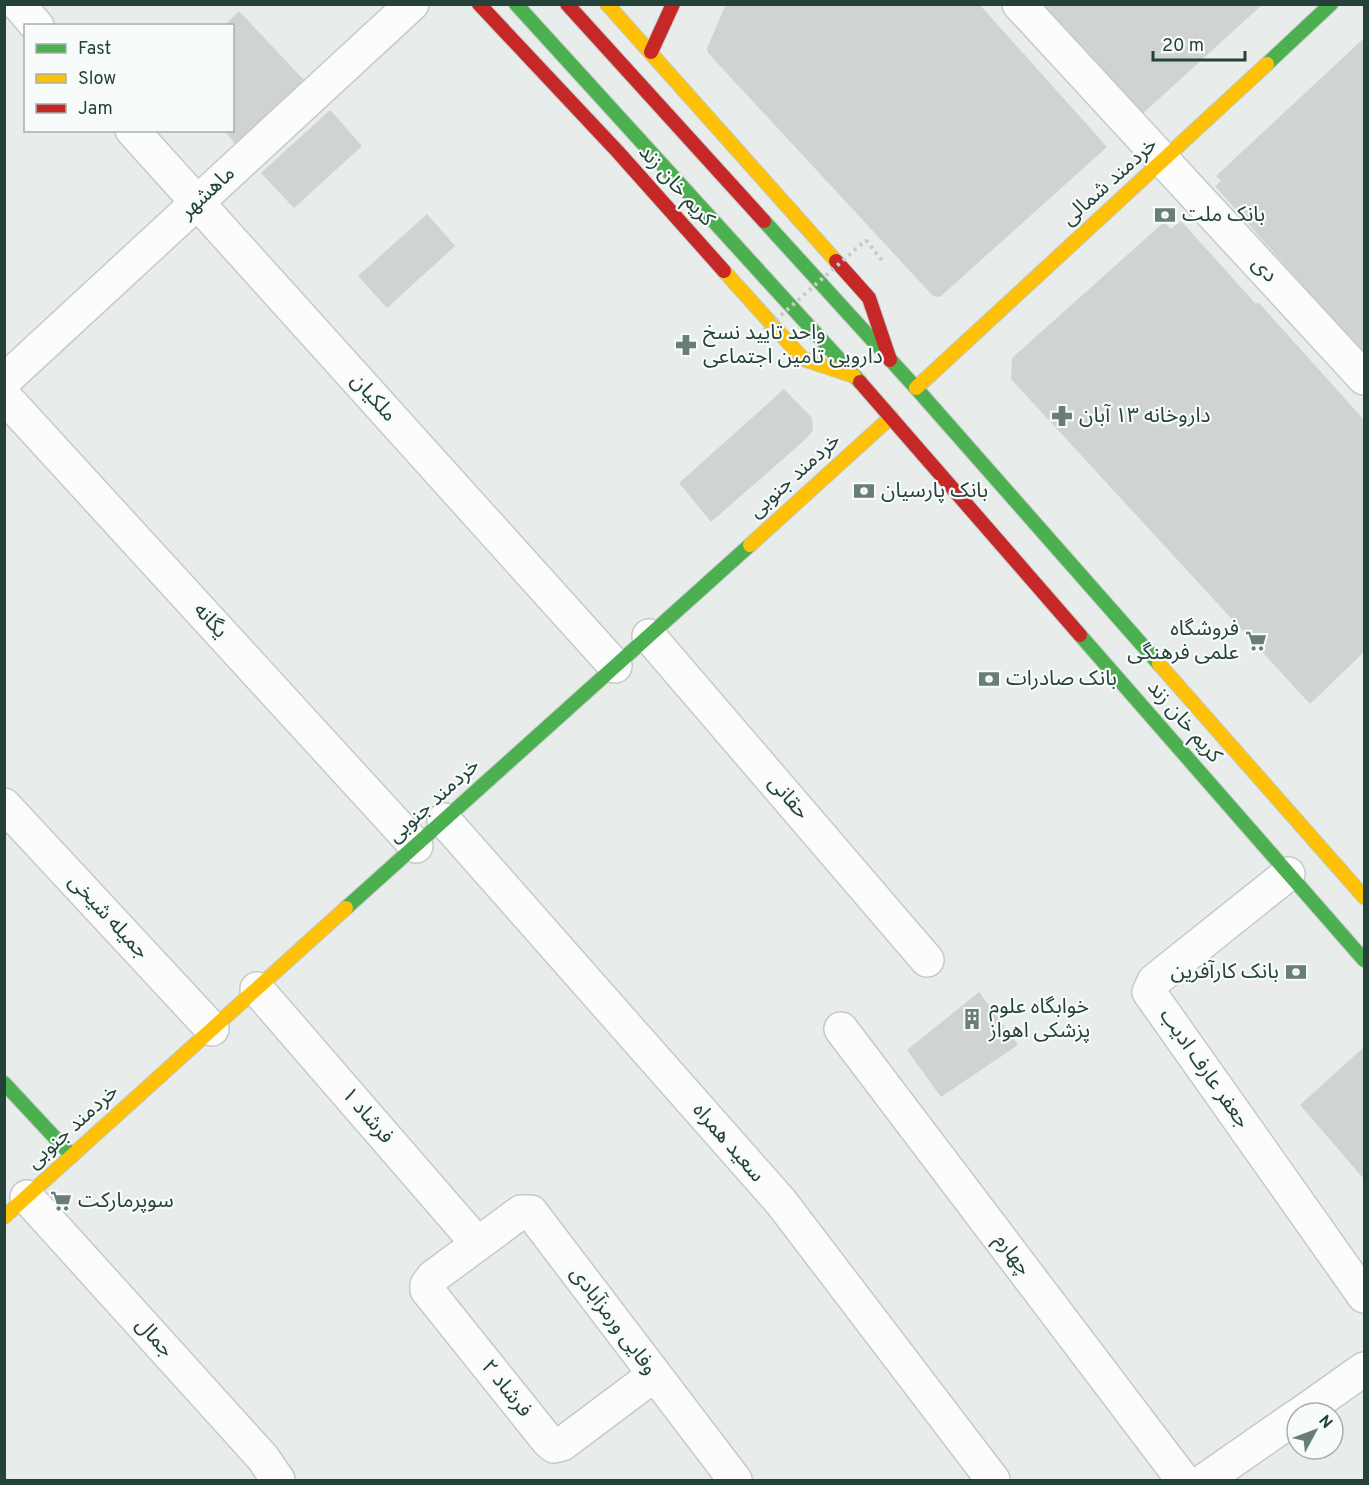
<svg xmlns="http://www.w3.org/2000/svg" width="1369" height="1485" viewBox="0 0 1369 1485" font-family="Overpass,'Noto Sans Arabic',sans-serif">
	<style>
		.building { fill: #cfd4d2 }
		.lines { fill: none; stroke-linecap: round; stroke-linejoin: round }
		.street-casing { stroke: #c5cac8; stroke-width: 36 }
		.fast-casing { stroke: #c3cbc8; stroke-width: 16 }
		.slow-casing { stroke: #c3cbc8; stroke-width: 16 }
		.jam-casing { stroke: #c3cbc8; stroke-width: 16 }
		.path { stroke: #c3ccca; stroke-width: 4; stroke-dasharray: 3 4.5; stroke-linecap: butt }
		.street { stroke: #fcfcfc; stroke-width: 33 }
		.fast { stroke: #4caf50; stroke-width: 14 }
		.slow { stroke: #ffc107; stroke-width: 14 }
		.jam { stroke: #c62828; stroke-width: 14 }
		.path-bridge { stroke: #c3ccca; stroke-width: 4; stroke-dasharray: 3 4.5; stroke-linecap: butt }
		.labels { text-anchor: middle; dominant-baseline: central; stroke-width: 4.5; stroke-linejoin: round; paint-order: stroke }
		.street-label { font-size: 21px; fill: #24423a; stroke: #f7fbf9 }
		.poi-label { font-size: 21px; fill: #24423a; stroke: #f7fbf9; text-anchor: start }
	</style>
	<rect width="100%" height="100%" fill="#e8edeb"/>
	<g class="building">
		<path d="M726,4H979L1107,147L940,297L933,296L708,53L707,48Z"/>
		<path d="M1040,4H1263L1140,116Z"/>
		<path d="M239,11L304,80L236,145L224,130H232V26H224Z"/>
		<path d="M1364,38V355L1215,186L1221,181L1216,176Z"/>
		<path d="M330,110L362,146L294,208L261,173Z"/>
		<path d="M427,214L455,246L387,308L358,276Z"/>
		<path d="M1181,221L1256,304L1258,302L1364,420V652L1310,704L1011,379L1012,358L1164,222L1171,229Z"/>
		<path d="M784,389L812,418L813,430L807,438L711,522L679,483Z"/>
		<path d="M979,992L1018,1045L941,1097L907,1050Z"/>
		<path d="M1364,1047V1179L1300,1105Z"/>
	</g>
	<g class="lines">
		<defs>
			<g id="street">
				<path d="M18,4L37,26"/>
				<path d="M1019,4L1364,378"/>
				<path d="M132,130L615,666"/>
				<path d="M4,381L412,4"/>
				<path d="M4,396L416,846"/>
				<path d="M649,636L927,960"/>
				<path d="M4,805L212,1029"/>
				<path d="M444,820L781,1202L993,1480"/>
				<path d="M1288,874L1154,981L1149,992L1364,1296"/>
				<path d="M257,989L477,1243"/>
				<path d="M841,1029L1183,1480"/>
				<path d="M27,1197L263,1458L278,1480"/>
				<path d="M654,1375L562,1444L554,1446L548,1441L427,1290V1285L433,1277L521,1212H531L735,1480"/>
				<path d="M1302,1413L1364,1369"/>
				<path d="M1205,1480L1297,1416"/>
			</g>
			<g id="fast">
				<path d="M516,4L860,382"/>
				<path d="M1267,64L1331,4"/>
				<path d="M764,221L916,388L1159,664"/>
				<path d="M1080,635L1364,960"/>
				<path d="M346,908L750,545"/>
				<path d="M4,1083L72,1156"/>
			</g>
			<g id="slow">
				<path d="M607,4L836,261"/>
				<path d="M724,271L803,359L854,376"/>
				<path d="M916,388L1267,64"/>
				<path d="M750,545L891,417"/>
				<path d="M1159,664L1364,897"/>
				<path d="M4,1217L346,908"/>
			</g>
			<g id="jam">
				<path d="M479,4L618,152L724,271"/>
				<path d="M567,4L764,221"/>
				<path d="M651,52L673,4"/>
				<path d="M836,261L869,298L890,360"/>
				<path d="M860,382L1080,635"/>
			</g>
		</defs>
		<use href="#street" class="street-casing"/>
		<use href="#fast" class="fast-casing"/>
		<use href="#slow" class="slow-casing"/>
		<use href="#jam" class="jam-casing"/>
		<path class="path" d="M866,240L884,263"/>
		<use href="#street" class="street"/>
		<use href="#fast" class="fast"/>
		<use href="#slow" class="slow"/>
		<use href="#jam" class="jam"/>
		<path class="path-bridge" d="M753,340L866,240"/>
	</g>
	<defs>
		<symbol id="bank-bare" viewBox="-9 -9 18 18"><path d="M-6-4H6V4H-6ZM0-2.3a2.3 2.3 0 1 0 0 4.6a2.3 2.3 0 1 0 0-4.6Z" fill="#697e78" stroke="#f7fbf9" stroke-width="2.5" paint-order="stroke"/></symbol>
		<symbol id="pharmacy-bare" viewBox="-9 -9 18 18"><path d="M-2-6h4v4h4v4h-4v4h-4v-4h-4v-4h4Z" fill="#697e78" stroke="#f7fbf9" stroke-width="2.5" paint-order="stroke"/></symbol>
		<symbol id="supermarket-bare" viewBox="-9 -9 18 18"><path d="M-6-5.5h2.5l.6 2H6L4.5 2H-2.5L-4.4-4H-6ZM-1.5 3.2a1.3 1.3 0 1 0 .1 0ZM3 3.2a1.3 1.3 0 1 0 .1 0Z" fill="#697e78" stroke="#f7fbf9" stroke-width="2.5" paint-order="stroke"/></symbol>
		<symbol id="building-bare" viewBox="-9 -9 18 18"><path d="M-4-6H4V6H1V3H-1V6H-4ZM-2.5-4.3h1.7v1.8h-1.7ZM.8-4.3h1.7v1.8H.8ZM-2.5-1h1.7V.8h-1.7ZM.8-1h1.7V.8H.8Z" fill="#697e78" stroke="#f7fbf9" stroke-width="2.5" paint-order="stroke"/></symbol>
	</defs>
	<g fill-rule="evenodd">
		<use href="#bank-bare" x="1150" y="200" width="30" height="30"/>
		<use href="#pharmacy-bare" x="671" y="330" width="30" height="30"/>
		<use href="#pharmacy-bare" x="1047" y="401" width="30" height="30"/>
		<use href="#bank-bare" x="849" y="476" width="30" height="30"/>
		<use href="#supermarket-bare" x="1241" y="626" width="30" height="30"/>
		<use href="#bank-bare" x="974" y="664" width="30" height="30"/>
		<use href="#bank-bare" x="1281" y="957" width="30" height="30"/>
		<use href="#building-bare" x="957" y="1004" width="30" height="30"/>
		<use href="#supermarket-bare" x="46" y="1186" width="30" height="30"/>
	</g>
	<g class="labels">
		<g class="street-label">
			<text transform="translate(1110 182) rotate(-42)">خردمند شمالی</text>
			<text transform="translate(676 186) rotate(48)">کریم خان زند</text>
			<text transform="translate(208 193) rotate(-43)">ماهشهر</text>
			<text transform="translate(1264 270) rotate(47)">دی</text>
			<text transform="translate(373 398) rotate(48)">ملکیان</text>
			<text transform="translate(795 476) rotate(-42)">خردمند جنوبی</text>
			<text transform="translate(210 621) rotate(48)">یگانه</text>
			<text transform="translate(1184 722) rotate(49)">کریم خان زند</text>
			<text transform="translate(788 798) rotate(49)">حقانی</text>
			<text transform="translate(434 801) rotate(-42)">خردمند جنوبی</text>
			<text transform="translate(108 917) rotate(47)">جمیله شیخی</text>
			<text transform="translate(1204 1069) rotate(55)">جعفر عارف ادیب</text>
			<text transform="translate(367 1116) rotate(49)">فرشاد ۱</text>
			<text transform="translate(73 1127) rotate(-42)">خردمند جنوبی</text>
			<text transform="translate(728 1143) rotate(49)">سعید همراه</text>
			<text transform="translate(1012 1255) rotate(53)">چهارم</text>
			<text transform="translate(613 1321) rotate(53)">وفایی ورمزآبادی</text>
			<text transform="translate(154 1338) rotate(48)">جمال</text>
			<text transform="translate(506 1389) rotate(51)">فرشاد ۲</text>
		</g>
		<g class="poi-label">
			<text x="1182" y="215">بانک ملت</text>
			<text x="703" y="333">واحد تایید نسخ<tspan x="703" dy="24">دارویی تامین اجتماعی</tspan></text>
			<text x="1079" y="416">داروخانه ۱۳ آبان</text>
			<text x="881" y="491">بانک پارسیان</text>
			<text x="1239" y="629" text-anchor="end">فروشگاه<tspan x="1239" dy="24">علمی فرهنگی</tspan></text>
			<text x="1006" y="679">بانک صادرات</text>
			<text x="1279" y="972" text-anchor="end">بانک کارآفرین</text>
			<text x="989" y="1007">خوابگاه علوم<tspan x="989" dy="24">پزشکی اهواز</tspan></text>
			<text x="78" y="1201">سوپرمارکت</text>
		</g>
	</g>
	<rect width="1369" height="1485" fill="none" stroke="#24423a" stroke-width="12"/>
	<rect x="24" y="24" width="210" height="108" fill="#f7fbf9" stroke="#a3b1ad" stroke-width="1.5"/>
	<rect x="36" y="44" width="30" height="9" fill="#4caf50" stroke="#a3b1ad" stroke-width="1.5"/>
	<text x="78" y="54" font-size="18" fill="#24423a">Fast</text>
	<rect x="36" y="74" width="30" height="9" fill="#ffc107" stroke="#a3b1ad" stroke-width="1.5"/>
	<text x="78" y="84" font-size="18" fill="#24423a">Slow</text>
	<rect x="36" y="104" width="30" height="9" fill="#c62828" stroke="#a3b1ad" stroke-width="1.5"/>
	<text x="78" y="114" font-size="18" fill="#24423a">Jam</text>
	<g transform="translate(1315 1431) rotate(49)"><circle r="28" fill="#f7fbf9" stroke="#a3b1ad" stroke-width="1.5"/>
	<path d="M0-4.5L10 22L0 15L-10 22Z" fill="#697e78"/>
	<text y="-9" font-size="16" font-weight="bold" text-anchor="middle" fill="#24423a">N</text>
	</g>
	<path d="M1153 51v9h92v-9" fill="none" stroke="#24423a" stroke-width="3"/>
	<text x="1162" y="51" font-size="18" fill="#24423a" stroke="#f7fbf9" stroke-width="4.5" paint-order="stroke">20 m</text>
</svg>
